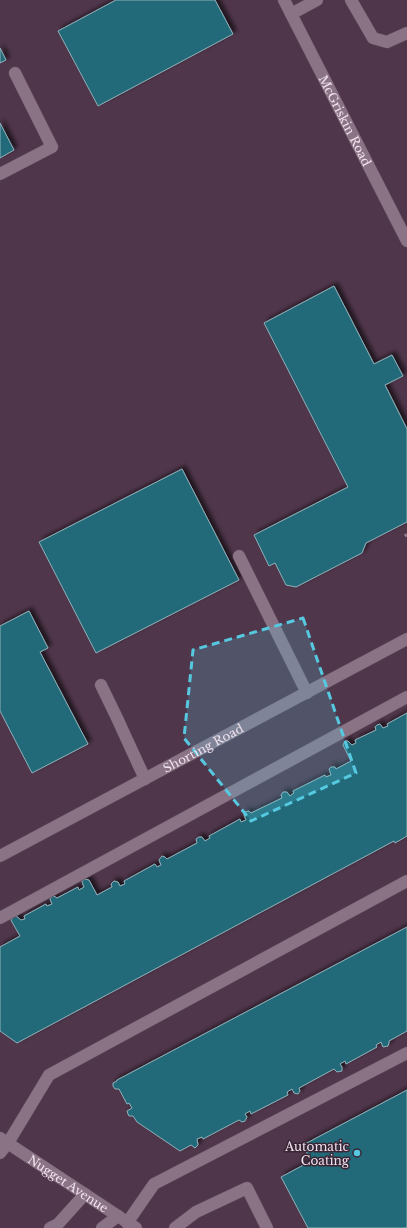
<svg xmlns="http://www.w3.org/2000/svg" width="407" height="1228" viewBox="0 0 407 1228" font-family="'Libre Baskerville',serif">
	<style>
		.built { fill: #50364b }
		.building { fill: #236a79; stroke: #8eb1b9; filter: url(#shadow) }
		.lines { fill: none; stroke-linecap: round; stroke-linejoin: round }
		.minor-casing { stroke: #5d4c5a; stroke-width: 13 }
		.path { stroke: #93828f; stroke-width: 2.5; stroke-dasharray: 3 2; stroke-linecap: butt }
		.minor { stroke: #8b7386; stroke-width: 12 }
		.marked { fill: #56c9e1; fill-opacity: 0.2; stroke: #56c9e1; stroke-width: 3; stroke-dasharray: 8 5; stroke-linejoin: round }
		.poi-dot { fill: #56c9e1; stroke: #392535; stroke-width: 1.5 }
		.labels { text-anchor: middle; dominant-baseline: central; stroke-width: 3; stroke-linejoin: round; paint-order: stroke }
		.street-label { font-size: 12px; fill: #f0e2ed; stroke: #392535 }
		.poi-label { font-size: 12px; fill: #f0e2ed; stroke: #392535; text-anchor: end }
	</style>
	<defs>
		<filter id="shadow"><feDropShadow dx="3.5" dy="-3.5" stdDeviation="2" flood-color="#0009"/></filter>
	</defs>
	<rect width="100%" height="100%" fill="#432f3f"/>
	<rect class="built" x="0" y="0" width="407" height="1228"/>
	<g class="building">
		<path d="M116,0H215L233,34L98,106L58,31Z"/>
		<path d="M0,48L6,60L0,63Z"/>
		<path d="M0,123L14,150L0,158Z"/>
		<path d="M334,286L374,364L392,355L403,376L385,385L407,429V522L366,543L362,553L296,587L286,585L275,563L269,566L254,535L348,487L264,323Z"/>
		<path d="M182,469L239,580L96,653L39,542Z"/>
		<path d="M29,611L48,648L40,652L88,744L32,773L0,711V626Z"/>
		<path d="M407,713V836L395,843L394,841L17,1043L0,1031V947L20,936L12,922L11,920L13,917L16,916L21,920L25,919L24,916L46,904L47,906L52,904L50,899L52,896H54L57,898L78,887L79,890L84,887L82,882L83,880L85,879L89,880L97,895L112,887L111,884L114,881L118,882L120,886L125,884L124,881L155,864L157,867L161,865L159,860L162,856L165,857L167,859L197,843L196,839L199,837H202L205,841L210,838L209,836L240,819L241,822L246,820L244,815L245,812L249,811L251,813L282,798L281,795L283,792H287L290,796L294,793L293,791L325,775L326,777L331,775L329,769L331,767H335L336,769L351,761L343,745L345,741H348L352,745L356,743L355,740L376,730L375,727L377,725L380,724L383,728L388,726L387,724Z"/>
		<path d="M407,927V1031L389,1041V1043L388,1046L383,1047L381,1042L376,1045L377,1047L346,1064L345,1061L340,1064L342,1067V1071L337,1072L334,1069L299,1088L300,1091L298,1094L294,1093L292,1089L287,1092L288,1095L251,1114L250,1111L245,1114L247,1117L245,1121L242,1122L239,1120L203,1139L202,1137L197,1139L198,1145L195,1148L191,1145L180,1151L137,1122L133,1116H129L128,1114L127,1111L132,1108L129,1103L127,1104L119,1089H115L113,1086V1083L117,1081V1080Z"/>
		<path d="M407,1090V1227L405,1228H308L281,1177L311,1161L303,1145Z"/>
	</g>
	<g class="lines">
		<defs>
			<g id="minor">
				<path id="s1" d="M284,0L407,241"/>
				<path d="M351,0L373,38L387,42L407,33"/>
				<path d="M291,14L317,0"/>
				<path d="M0,174L52,147L15,73"/>
				<path d="M239,556L307,693"/>
				<path d="M101,685L117,718L145,779"/>
				<path id="s2" d="M0,856L407,639"/>
				<path d="M0,918L407,697"/>
				<path id="s3" d="M0,1138L136,1228"/>
				<path d="M0,1153L8,1143L49,1075L407,881"/>
				<path d="M127,1223L154,1184L407,1053"/>
				<path d="M50,1228L58,1224L85,1194"/>
				<path d="M102,1228L118,1216"/>
				<path d="M175,1228L196,1212L247,1188L267,1228"/>
			</g>
		</defs>
		<use href="#minor" class="minor-casing"/>
		<path class="path" d="M405,534L407,537"/>
		<use href="#minor" class="minor"/>
	</g>
	<path class="marked" d="M303,618L356,773L251,821L184,738L193,650Z"/>
	<circle class="poi-dot" cx="357" cy="1153" r="4"/>
	<g class="labels">
		<g class="street-label">
			<text stroke="none"><textPath href="#s1" startOffset="135">McGriskin Road</textPath></text>
			<text stroke="none"><textPath href="#s2" startOffset="230">Shorting Road</textPath></text>
			<text stroke="none"><textPath href="#s3" startOffset="82">Nugget Avenue</textPath></text>
		</g>
		<g class="poi-label">
			<text x="349" y="1146">Automatic<tspan x="349" dy="14">Coating</tspan></text>
		</g>
	</g>
</svg>
